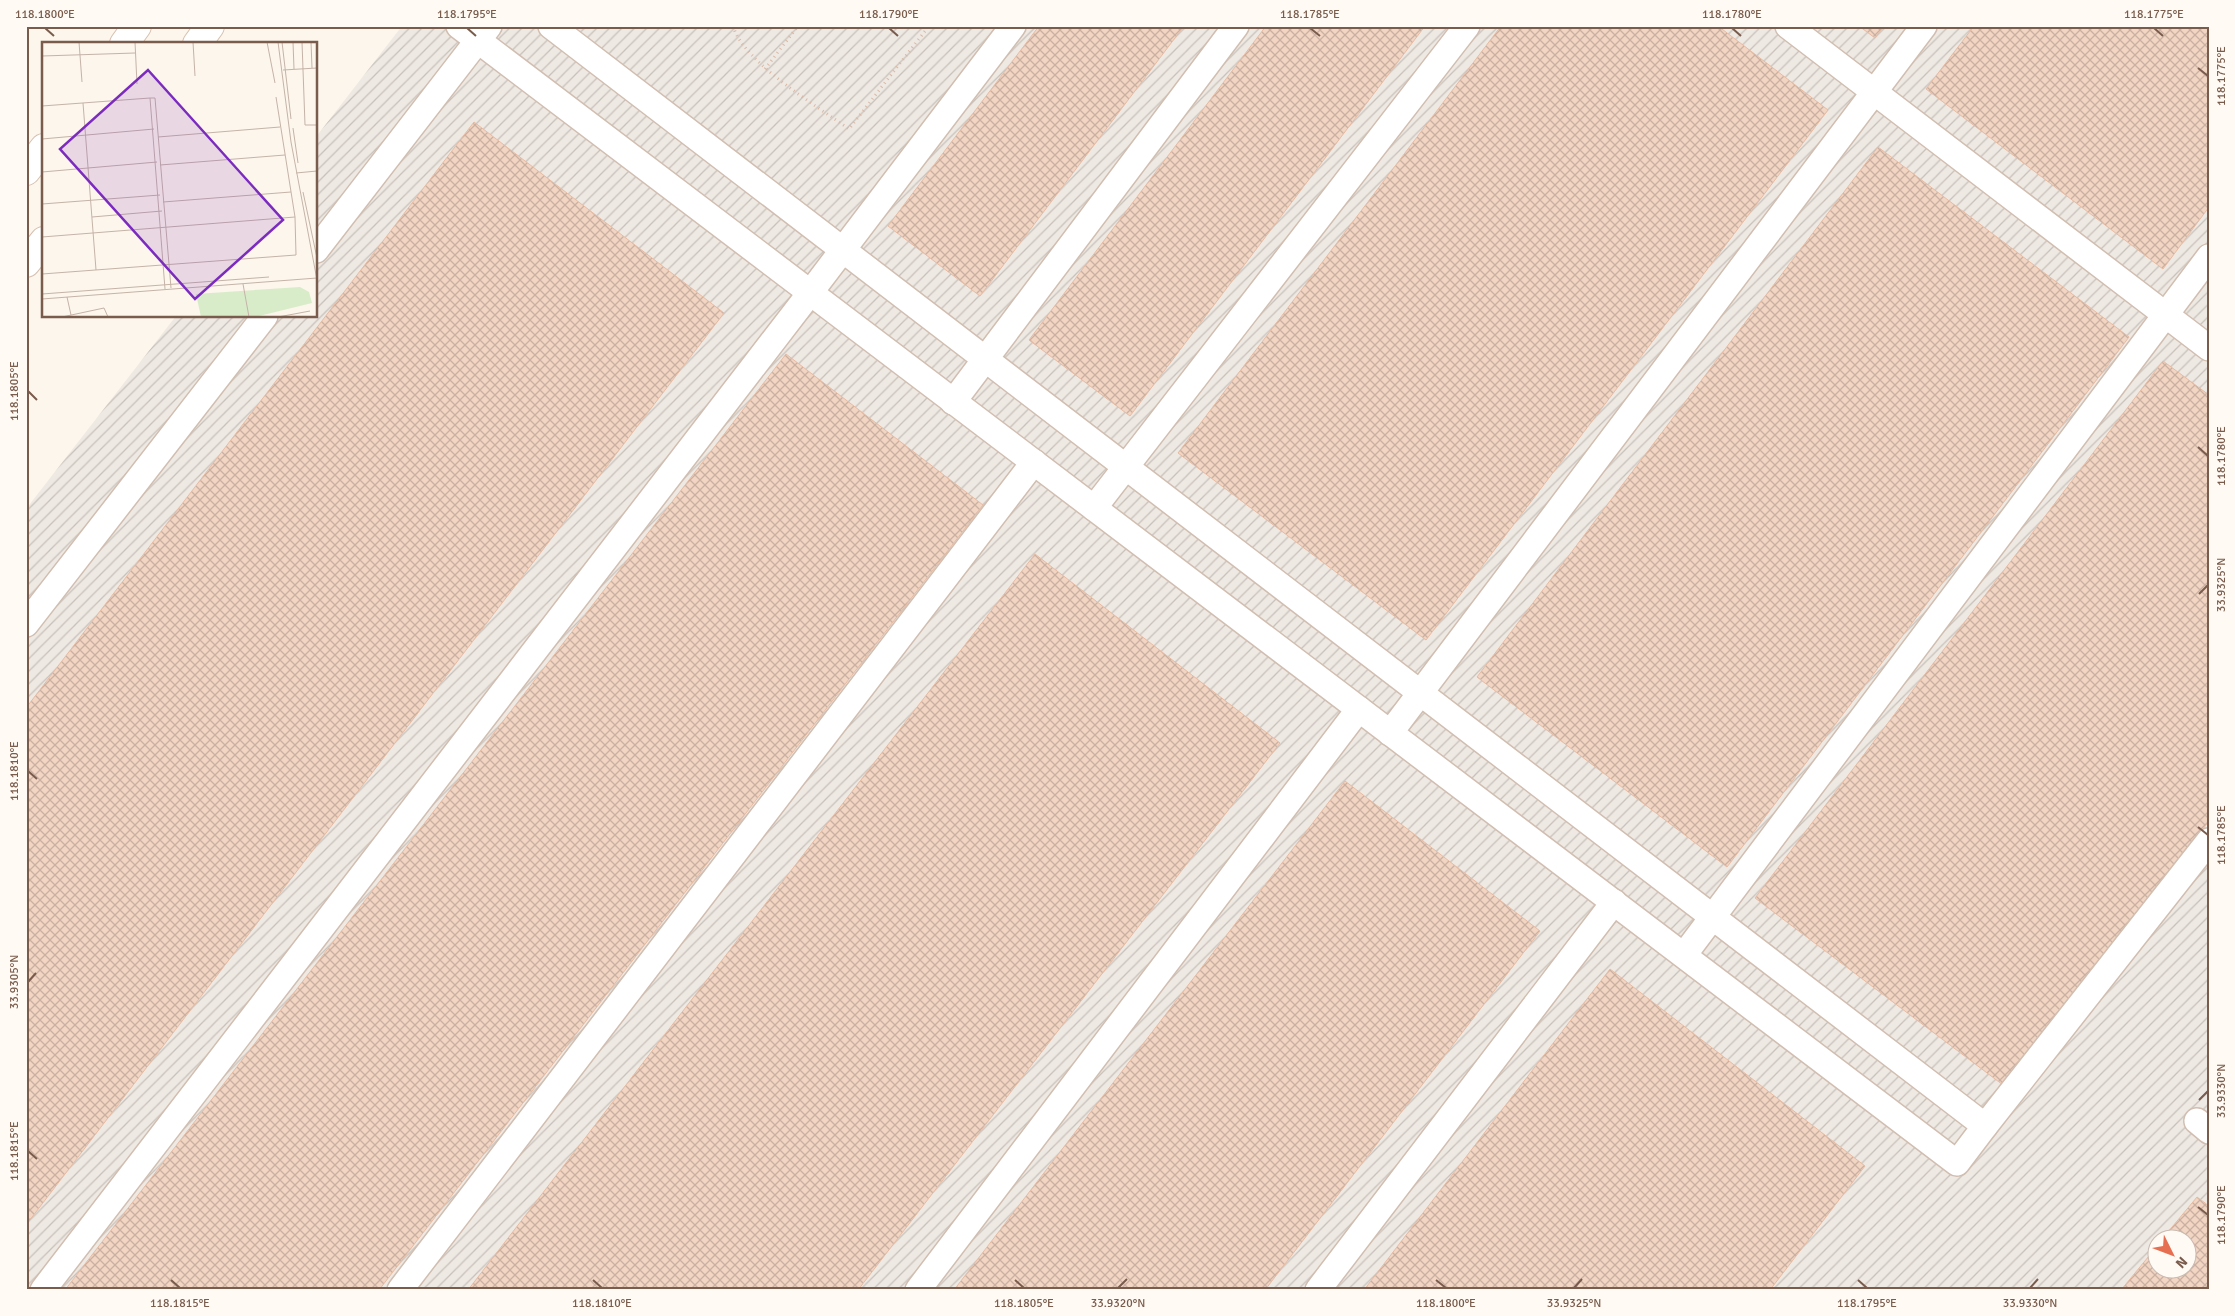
<svg xmlns="http://www.w3.org/2000/svg" width="2235" height="1316" viewBox="0 0 2235 1316" font-family="Signika,sans-serif">
	<style>
		.industrial { fill: url(#industrial-furrows); fill-rule: evenodd }
		.building { fill: url(#building-cross-hatch); stroke: #e6bba3 }
		.lines { fill: none; stroke-linecap: round; stroke-linejoin: round }
		.lane-casing { stroke: #d1beb0; stroke-width: 28 }
		.secondary-casing { stroke: #d6c0b0; stroke-width: 30 }
		.path { stroke: #d9b8a5; stroke-width: 3; stroke-dasharray: 1 4; stroke-linecap: butt }
		.lane { stroke: #fff; stroke-width: 25 }
		.secondary { stroke: #fff; stroke-width: 28 }
		.ticks { fill: none; stroke: #7a5c4d; stroke-width: 2 }
		.inset-road { fill: none; stroke: #c5b3a7; stroke-width: 1 }
		.view { fill: #7b2cbf; fill-opacity: 0.15; stroke: #7b2cbf; stroke-width: 2.5 }
		.inset-edge { fill: none; stroke: #7a5c4d; stroke-width: 2.5 }
		.neatline { fill: none; stroke: #7a5c4d; stroke-width: 2 }
		.ticks-label { font-size: 12px; text-anchor: middle; fill: #7a5c4d }
	</style>
	<defs>
		<pattern id="industrial-furrows" width="10" height="10" patternUnits="userSpaceOnUse" patternTransform="scale(1.25)"><rect width="10" height="10" fill="#efe9e4"/><path d="M-1 1l2-2M0 10L10 0M9 11l2-2" fill="none" stroke="#c7c0bb"/></pattern>
		<pattern id="building-cross-hatch" width="8" height="8" patternUnits="userSpaceOnUse" patternTransform="scale(1.25)"><rect width="8" height="8" fill="#f3d5c3"/><path d="M0 0l8 8M0 8l8-8" fill="none" stroke="#cab0a1"/></pattern>
	</defs>
	<rect width="100%" height="100%" fill="#fdf6ec"/>
	<path class="industrial" d="M402,26H2209V1290H26V509L176,316H316V137ZM2158,1238H2188V1268H2158Z"/>
	<g class="building">
		<path d="M1039,26H1184L980,296L888,226Z"/>
		<path d="M1266,26H1425L1130,416L1029,340Z"/>
		<path d="M1501,26H1718L1828,110L1426,640L1178,453Z"/>
		<path d="M1859,26H1884L1875,38Z"/>
		<path d="M1974,26H2209V207L2163,269L1926,89Z"/>
		<path d="M474,122L724,313L26,1225V708Z"/>
		<path d="M1878,147L2129,337L1727,867L1477,677Z"/>
		<path d="M786,354L983,505L379,1290H65Z"/>
		<path d="M2163,361L2209,395V821L2007,1088L1755,898Z"/>
		<path d="M1035,554L1280,743L858,1290H468Z"/>
		<path d="M1345,781L1540,931L1265,1290H954Z"/>
		<path d="M1610,969L1865,1166L1770,1290H1364Z"/>
		<path d="M2197,1197L2209,1206V1290H2121L2158,1245V1268H2188V1238H2163Z"/>
	</g>
	<g class="lines">
		<defs>
			<g id="lane">
				<path d="M459,26L1957,1163L1985,1126L551,26"/>
				<path d="M1788,26L2209,348"/>
				<path d="M316,250L489,26"/>
				<path d="M953,402L1236,26"/>
				<path d="M1094,508L1467,26"/>
				<path d="M26,624L265,316"/>
				<path d="M1390,733L1924,26"/>
				<path d="M1684,955L2209,257"/>
				<path d="M2197,1121L2209,1131"/>
				<path d="M1985,1126L2209,841"/>
				<path d="M43,1290L810,293L1013,26"/>
				<path d="M400,1290L1034,462"/>
				<path d="M918,1290L1359,709"/>
				<path d="M1318,1290L1614,902"/>
			</g>
			<g id="secondary">
				<path d="M124,44L137,26"/>
				<path d="M197,44L210,26"/>
				<path d="M26,171L44,148"/>
				<path d="M26,263L44,241"/>
			</g>
		</defs>
		<use href="#lane" class="lane-casing"/>
		<use href="#secondary" class="secondary-casing"/>
		<g class="path">
			<path d="M733,26C744,63 817,106 849,129L929,26"/>
			<path d="M765,69L798,26"/>
		</g>
		<use href="#lane" class="lane"/>
		<use href="#secondary" class="secondary"/>
	</g>
	<path class="ticks" d="M45,28L54,36M467,28L476,36M889,28L898,36M1310,28L1320,36M1732,28L1741,36M2154,28L2163,36M2198,68L2208,76M28,391L37,400M2198,447L2208,456M2199,594L2208,585M28,771L37,779M2198,827L2208,835M28,982L36,973M2199,1100L2208,1091M28,1151L37,1159M2198,1207L2208,1215M171,1280L180,1288M593,1280L602,1288M1015,1280L1024,1288M1436,1280L1446,1288M1858,1280L1867,1288M1118,1288L1127,1279M1574,1288L1582,1279M2030,1288L2038,1279"/>
	<g transform="translate(42 42)">
		<rect width="275" height="275" fill="#fdf6ec"/>
		<path d="M258,245L267,250L270,261L213,275H159L154,252Z" fill="#d8ecc9"/>
		<path class="inset-road" d="M37,0L40,40M93,0L95,42M151,0L153,34M225,0L233,41M236,0L249,100L275,238M240,0L249,77M251,0L252,27M260,0L263,83H275M269,0L270,26M0,14L93,11M241,28L275,26M41,61L54,228M0,64L108,56M251,86L256,121M116,95L238,85M0,97L112,87M118,123L243,113M0,130L115,120M254,131L275,129M261,150L275,216M121,160L249,150M0,162L118,153M50,175L120,169M0,195L253,175M0,232L254,213L253,175L234,55M201,242L207,275M123,247L108,56H113L129,246M0,252L227,235M25,255L29,273M0,257L275,236M20,275L62,266L66,275M236,275L268,269"/>
		<path class="view" d="M106,28L241,178L153,257L18,107Z"/>
		<rect width="275" height="275" class="inset-edge"/>
	</g>
	<rect width="2235" height="1316" fill="none" stroke="#fffaf3" stroke-width="55"/>
	<g transform="translate(2172 1254) rotate(132)"><circle r="24" fill="#fffaf3" stroke="#cabbb1"/>
	<path d="M0-4L9 19L0 12L-9 19Z" fill="#e76f51"/>
	<text y="-8" font-size="14" font-weight="bold" text-anchor="middle" fill="#7a5c4d">N</text>
	</g>
	<rect x="28" y="28" width="2180" height="1260" class="neatline"/>
	<g class="ticks-label">
		<text x="45" y="18">118.1800°E</text>
		<text x="467" y="18">118.1795°E</text>
		<text x="889" y="18">118.1790°E</text>
		<text x="1310" y="18">118.1785°E</text>
		<text x="1732" y="18">118.1780°E</text>
		<text x="2154" y="18">118.1775°E</text>
		<text transform="translate(2221 76) rotate(-90)" y="4">118.1775°E</text>
		<text transform="translate(14 391) rotate(-90)" y="4">118.1805°E</text>
		<text transform="translate(2221 456) rotate(-90)" y="4">118.1780°E</text>
		<text transform="translate(2221 585) rotate(-90)" y="4">33.9325°N</text>
		<text transform="translate(14 771) rotate(-90)" y="4">118.1810°E</text>
		<text transform="translate(2221 835) rotate(-90)" y="4">118.1785°E</text>
		<text transform="translate(14 982) rotate(-90)" y="4">33.9305°N</text>
		<text transform="translate(2221 1091) rotate(-90)" y="4">33.9330°N</text>
		<text transform="translate(14 1151) rotate(-90)" y="4">118.1815°E</text>
		<text transform="translate(2221 1215) rotate(-90)" y="4">118.1790°E</text>
		<text x="180" y="1307">118.1815°E</text>
		<text x="602" y="1307">118.1810°E</text>
		<text x="1024" y="1307">118.1805°E</text>
		<text x="1118" y="1307">33.9320°N</text>
		<text x="1446" y="1307">118.1800°E</text>
		<text x="1574" y="1307">33.9325°N</text>
		<text x="1867" y="1307">118.1795°E</text>
		<text x="2030" y="1307">33.9330°N</text>
	</g>
</svg>
